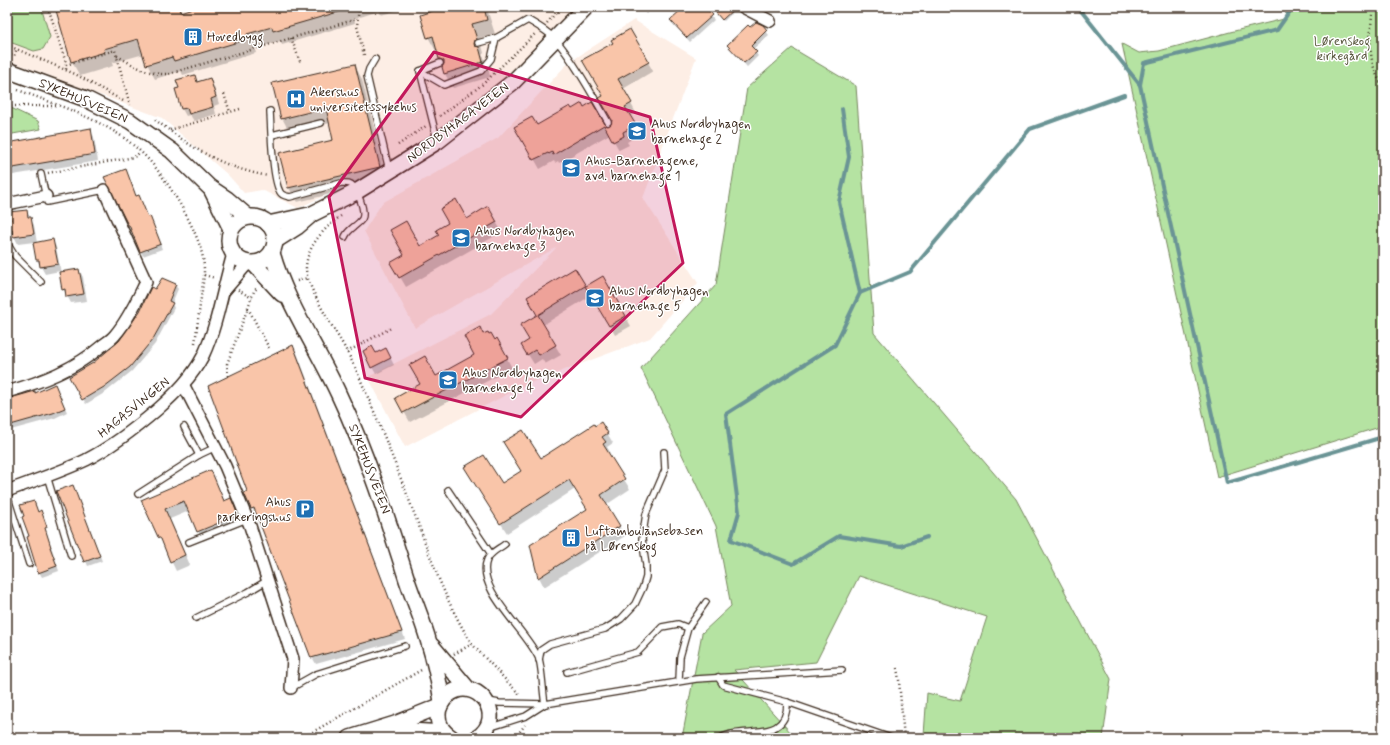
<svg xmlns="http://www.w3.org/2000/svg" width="1390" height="745" viewBox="0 0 1390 745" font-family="Mynerve,sans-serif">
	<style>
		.built { fill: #fdeee5 }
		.green { fill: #b5e3a2; stroke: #788660 }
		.shadow { fill: #0003 }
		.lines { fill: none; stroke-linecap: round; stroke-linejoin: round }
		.stream { stroke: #6a9495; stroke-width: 4 }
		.building { fill: #f9c5a9; stroke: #3b2a1e }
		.lane-casing { stroke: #3b2a1e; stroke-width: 8 }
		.street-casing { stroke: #3b2a1e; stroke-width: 14 }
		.secondary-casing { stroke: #3b2a1e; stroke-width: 18 }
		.path { stroke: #3b2a1e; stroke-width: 2.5; stroke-dasharray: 1 3; stroke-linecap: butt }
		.lane { stroke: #fff; stroke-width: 5.5 }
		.street { stroke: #fff; stroke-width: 11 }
		.secondary { stroke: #fff; stroke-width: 15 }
		.marked { fill: #c2185b; fill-opacity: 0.2; stroke: #c2185b; stroke-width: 3; stroke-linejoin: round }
		.labels { text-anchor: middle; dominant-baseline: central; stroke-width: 3; stroke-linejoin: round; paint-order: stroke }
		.poi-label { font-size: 13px; fill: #3b2a1e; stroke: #fff; text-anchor: start }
		.park-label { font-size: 13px; fill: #5a583f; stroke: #fff }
		.street-label { font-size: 13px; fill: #3b2a1e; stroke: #fff }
	</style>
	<rect width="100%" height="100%" fill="#fff"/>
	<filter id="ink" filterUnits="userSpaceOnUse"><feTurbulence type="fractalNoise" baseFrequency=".025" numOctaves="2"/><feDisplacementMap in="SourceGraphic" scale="8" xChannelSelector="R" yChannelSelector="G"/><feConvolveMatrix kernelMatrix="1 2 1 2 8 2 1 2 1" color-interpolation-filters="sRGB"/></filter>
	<g filter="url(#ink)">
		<g class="built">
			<path d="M7,7H573L511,79L382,169L298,208L262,190L244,193L228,175L162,118L7,60Z"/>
			<path d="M634,20L696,58L643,198L698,283L650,338L527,384L405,447L368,377L491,314L557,247L415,328L364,231L382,203L498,138L568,63Z"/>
		</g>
		<g class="green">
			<path d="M7,7H41L50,37L43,49L34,51L7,41Z"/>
			<path d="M1288,7H1383V426L1217,477L1122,44L1139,53L1159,51L1230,32L1284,19Z"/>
			<path d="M792,48L856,86L874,333L1016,499L1111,679L1103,738H929L924,735L927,693L960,701L987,617L859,576L816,662L734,670L793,735L792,738H682L702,633L731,606L716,526L641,368L716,285L747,88Z"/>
			<path d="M7,106L38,121L41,129L7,135Z"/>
		</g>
		<g class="shadow">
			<path d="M56,7H179L182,12L199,7H409L381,15L379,11L354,19L355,23L282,45L280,41L255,49L256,53L183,75L181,71L155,79L147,64L144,54L112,63L113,66L80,76L72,62Z"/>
			<path d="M435,7H485L488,12L495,34L480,38L484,53L482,55L487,62L490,77L453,88L445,74L444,65L438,51H436L428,37L436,11Z"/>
			<path d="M640,7H654L646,14Z"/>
			<path d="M685,7H704L714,20L690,42L671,20Z"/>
			<path d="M719,7H725L731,14L724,21L716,12Z"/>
			<path d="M762,26L769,35L753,49L758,56L747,67L728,45L750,29Z"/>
			<path d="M630,31L653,71L623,89L636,113L629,116L640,134L627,142L629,145L619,150L610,134L559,163L558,161L555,163L554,161L540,169L516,127H536L571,110L584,108L592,104L604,125L607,127L611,126L613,120L604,97L614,44Z"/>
			<path d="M354,65L362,79L387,181L297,202L289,188L280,153L335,141L330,123L290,133L282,118Z"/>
			<path d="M194,76L198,83L209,80L214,87L219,104L214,106L216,114L194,121L190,115L186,116L182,109L180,88Z"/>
			<path d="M90,130L94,137L98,161L7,176V144Z"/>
			<path d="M106,177L152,222L162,249L143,256Z"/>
			<path d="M488,208L502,232L406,287L392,263Z"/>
			<path d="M26,211L34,225L37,243L52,240L56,247L61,273L79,270L83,277L87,301L71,303L63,289L60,271L45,274L37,260L34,242L18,244L11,230L9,221H12Z"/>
			<path d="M575,270L585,287L602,277L631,326L615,335L592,295L543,325L561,355L545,364L542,359L534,364L522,345L530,340L522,326L539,315L528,298Z"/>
			<path d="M175,285L178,289L172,303L174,308L155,344L132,371L106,392L86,404L71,378L94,364L120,342L155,290Z"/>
			<path d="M483,335L495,341L502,349L512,368L410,422L396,398L476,356Z"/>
			<path d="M293,346L297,353L405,639L316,664L312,657L258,515L256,516L245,493L249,492Z"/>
			<path d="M376,354L390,357L394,365L376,374L372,367Z"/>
			<path d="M55,385L67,412L55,418L7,431V400L35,394Z"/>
			<path d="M601,423L613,443L607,447L610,452L608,454L630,489L606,505L625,536L544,587L539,577L588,510L575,489L507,533L471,477L501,484Z"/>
			<path d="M211,471L225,502L230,499L242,525L203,541L189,511L170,519L190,565L176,571L142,500Z"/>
			<path d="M75,490L102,561L88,566L58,492Z"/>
			<path d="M34,502L38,512L41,515L59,571L42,577L39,572L30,537Z"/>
			<path d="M1383,731V738H1358Z"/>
		</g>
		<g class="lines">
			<g class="stream">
				<path d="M1078,7L1140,85"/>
				<path d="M1293,7L1277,30L1144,63L1140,85L1227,483L1383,437"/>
				<path d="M842,109L849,157L839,202L860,293"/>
				<path d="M927,537L901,546L839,536L793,564L731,540L739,512L726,414L835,345L860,293L910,272L1030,129L1124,95"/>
			</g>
		</g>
		<g class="building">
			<path d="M55,7H179L180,12L196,7H345V10L273,31L272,27L247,34L248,39L174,61L172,57L146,65L138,39L104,49L105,52L71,62Z"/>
			<path d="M434,7H484L487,20L472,24L477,39L475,40L474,44L475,46L479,47L483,62L444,74L442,67L444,64V61L439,59L433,36L427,38L420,15L435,10Z"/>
			<path d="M684,7H706L713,15L687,38L670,20Z"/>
			<path d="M711,7H736L722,20Z"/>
			<path d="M756,22L763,25L767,30L751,46L757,52L744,63L727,45L748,25L750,27Z"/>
			<path d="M630,29L649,62L618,79L632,103L625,107L636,125L623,132L624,136L613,142L604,125L553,155L552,152L549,154L548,153L533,160L514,127L532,117L537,125L570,106L572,109L582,103L584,107L592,102L605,124L608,126L611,124L612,120L599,98L603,96L582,60L613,43L611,40Z"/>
			<path d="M355,64L380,167L288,188L279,153L333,140L326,108L281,119L272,83Z"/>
			<path d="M195,75L197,82L210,78L216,97L211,99L213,107L189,114L187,108L181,109L175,89L179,88L176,80Z"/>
			<path d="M91,128L95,154L7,169V143Z"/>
			<path d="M126,169L136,196L139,195L148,217L150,216L161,244L140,252L129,225H128L104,177Z"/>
			<path d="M456,199L467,219L488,206L497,222L399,278L390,263L404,255L390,230L406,221L420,246L439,235L436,230L448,223L440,209Z"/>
			<path d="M27,210L28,217H31L34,234L13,237L12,230H10L8,220H11L9,212Z"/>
			<path d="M53,239L58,264L40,267L39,260H36L33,243Z"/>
			<path d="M575,268L586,286L603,276L626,316L609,326L585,286L538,315L556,345L539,355L535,350L527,355L521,345L529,340L520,325L537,315L527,297Z"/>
			<path d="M79,269L84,294L66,297L65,289L62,290L59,272Z"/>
			<path d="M162,278L176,284L169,301L173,303L153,339L130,367L104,387L82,400L69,377L93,363L119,341L140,311L151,287L155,289Z"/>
			<path d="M480,327L483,334L488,332L489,334L491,333L495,340L497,338L508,358L403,413L395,398L420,384L409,365L425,356L436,376L474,355L464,336Z"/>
			<path d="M293,345L402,632L311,658L254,508L251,509L244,493L247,491L208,386Z"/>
			<path d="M372,346L376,353L386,348L391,358L371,368L363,351Z"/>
			<path d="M55,384L65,408L53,413L7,426V399L35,391V393Z"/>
			<path d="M601,422L608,433L602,437L606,442L603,444L625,479L601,495L620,526L538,578L530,545L587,509L569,480L500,524L464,467L484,455L502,483L521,471L503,442L523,430L541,458L594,424L595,426Z"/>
			<path d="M211,470L224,501L231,498L238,515L197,532L184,501L165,509L185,555L170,562L161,539L158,537L141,500Z"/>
			<path d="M73,485L100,556L84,562L56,491Z"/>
			<path d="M34,501L38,512L41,510L47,527L45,528L51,547H50L57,566L38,573L27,537L29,536L22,517L24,516L20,505Z"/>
		</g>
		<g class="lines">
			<defs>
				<g id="lane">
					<path d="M478,43L496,38L528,20C540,27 552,34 560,45C579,69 593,96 608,122"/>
					<path d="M375,59L369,69L367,76L389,170"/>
					<path d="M420,71L444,85L481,71L491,59L496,38"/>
					<path d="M270,111C271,130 272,178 280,192C282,196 286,196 290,197L341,183C346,183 350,182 353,186C358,192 366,212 362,219C357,226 348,229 345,237"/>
					<path d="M272,135L321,123"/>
					<path d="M437,139L420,71L440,63"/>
					<path d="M41,174L47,202L104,190"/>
					<path d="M7,243L15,256L41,282"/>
					<path d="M184,427L199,455"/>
					<path d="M47,476L71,556"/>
					<path d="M448,490L491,554"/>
					<path d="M138,494L199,455L216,447"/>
					<path d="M7,495L29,564"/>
					<path d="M189,542L247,519"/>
					<path d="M505,544C499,549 490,552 487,560C475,589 528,632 539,659C542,668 543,694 545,704"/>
					<path d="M196,618L248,592L268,580"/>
					<path d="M539,660L541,650L550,644L605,629L621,619L635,604L643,587L646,577V565L642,539L646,514L665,470L664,452"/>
					<path d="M567,672L638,652L662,627L678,624L688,628"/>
					<path d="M718,677L723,685L787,702L891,738"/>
					<path d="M679,681L680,657L688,628L706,602"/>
					<path d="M291,688L316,674L405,646"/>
					<path d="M488,701L499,703L545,704L696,679L842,670"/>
					<path d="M488,728L526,716L545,704"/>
					<path d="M720,738C744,725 788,744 787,702"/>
				</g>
				<g id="street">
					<path d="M743,7L770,21"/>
					<path d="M7,204L46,196"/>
					<path d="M225,290L248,263"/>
					<path d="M184,386L225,466L250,526L293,659L291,688"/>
					<path d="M7,392C42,382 75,369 103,345C107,342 112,339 115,335C128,320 137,300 146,282L104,190"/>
					<path d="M7,491C33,481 61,472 86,460C113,446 136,428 158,409C176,393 192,377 203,356C218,324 223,287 233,254"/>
				</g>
				<g id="secondary">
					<path d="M7,70L86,99L130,121L172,151L209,187L227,199L248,217"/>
					<path d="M212,191L231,229"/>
					<circle cx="252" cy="240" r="23"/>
					<path d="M268,224L309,215"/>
					<path d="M275,241L297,227L312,214L356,192L438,141L513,82L586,7"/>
					<path d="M272,253C286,303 317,347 339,395C367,454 387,517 407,580C414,601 423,621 429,643C435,662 439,682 442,702"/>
					<path d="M254,264L282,294"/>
					<path d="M432,646L468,689"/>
					<path d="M385,735L410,731L445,733"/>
					<path d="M350,738L395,724L440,706"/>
					<path d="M452,738C443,733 438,725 438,715C438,707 442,701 447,696C474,672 510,716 477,738"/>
				</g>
			</defs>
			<use href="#lane" class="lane-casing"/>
			<use href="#street" class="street-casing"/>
			<use href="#secondary" class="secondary-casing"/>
			<g class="path">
				<path d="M48,7L66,63V70"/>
				<path d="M359,7L357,26L364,55"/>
				<path d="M1373,7C1370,34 1366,62 1383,86"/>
				<path d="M547,23L561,7"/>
				<path d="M291,38L301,64"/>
				<path d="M7,45L75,74L125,102"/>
				<path d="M7,54L14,56L17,48"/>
				<path d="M117,56C134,65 147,75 168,74L357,19"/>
				<path d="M66,65L115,50L130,105"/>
				<path d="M18,90C55,104 104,120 133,145C153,161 167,182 180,204C189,220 198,237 202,254C204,261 204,268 204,275L215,278"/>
				<path d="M224,94L230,112"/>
				<path d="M7,106H56"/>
				<path d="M440,116L483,84L536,33"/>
				<path d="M155,120C171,131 187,144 204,153C223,164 246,172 268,176"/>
				<path d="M170,130L240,109"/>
				<path d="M398,145L426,126"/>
				<path d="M48,173L129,158L136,156L140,152"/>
				<path d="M341,216C324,228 306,247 306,269C307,289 336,331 346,350C358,371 366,394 376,416C391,453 405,489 419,526C434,568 448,606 472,644"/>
				<path d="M297,281L307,278"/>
				<path d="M238,290L252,298"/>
				<path d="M248,308L270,350"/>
				<path d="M195,343L204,275"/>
				<path d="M347,352L391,328"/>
				<path d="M228,376L227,364L254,291L258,287"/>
				<path d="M454,654L472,644L519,694"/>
				<path d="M897,668L899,680L904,738"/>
				<path d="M302,738L423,669"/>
				<path d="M515,738L525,725"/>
			</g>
			<use href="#lane" class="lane"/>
			<use href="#street" class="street"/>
			<use href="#secondary" class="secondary"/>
		</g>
	</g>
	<path class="marked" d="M434,52L650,117L683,263L521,417L365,378L329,197Z"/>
	<defs>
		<symbol id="building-square" viewBox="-11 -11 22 22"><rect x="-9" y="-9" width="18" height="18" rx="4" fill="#1f6fb2" stroke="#fff"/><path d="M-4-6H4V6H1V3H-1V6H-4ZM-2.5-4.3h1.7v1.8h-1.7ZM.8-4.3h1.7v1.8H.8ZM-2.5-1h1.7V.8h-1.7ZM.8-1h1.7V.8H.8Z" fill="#fff"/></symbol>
		<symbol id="hospital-square" viewBox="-11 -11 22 22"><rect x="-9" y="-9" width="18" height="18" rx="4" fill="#1f6fb2" stroke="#fff"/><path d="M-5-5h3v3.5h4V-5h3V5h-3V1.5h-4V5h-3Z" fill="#fff"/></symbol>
		<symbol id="school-square" viewBox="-11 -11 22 22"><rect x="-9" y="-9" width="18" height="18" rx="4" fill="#1f6fb2" stroke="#fff"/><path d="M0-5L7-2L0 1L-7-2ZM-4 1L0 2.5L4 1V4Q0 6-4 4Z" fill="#fff"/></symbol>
		<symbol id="parking-square" viewBox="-11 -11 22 22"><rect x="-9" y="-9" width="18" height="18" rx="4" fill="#1f6fb2" stroke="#fff"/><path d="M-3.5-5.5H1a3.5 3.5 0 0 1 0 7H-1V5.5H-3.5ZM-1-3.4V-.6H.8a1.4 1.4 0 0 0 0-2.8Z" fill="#fff"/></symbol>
	</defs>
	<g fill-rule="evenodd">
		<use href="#building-square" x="182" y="26" width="22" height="22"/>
		<use href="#hospital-square" x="285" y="88" width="22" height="22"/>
		<use href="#school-square" x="626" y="120" width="22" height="22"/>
		<use href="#school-square" x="560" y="157" width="22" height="22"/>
		<use href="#school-square" x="450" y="227" width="22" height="22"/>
		<use href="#school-square" x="584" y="287" width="22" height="22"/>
		<use href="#school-square" x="437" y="369" width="22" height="22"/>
		<use href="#parking-square" x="294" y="498" width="22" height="22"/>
		<use href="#building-square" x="560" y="527" width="22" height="22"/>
	</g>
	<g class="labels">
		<g class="poi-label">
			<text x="207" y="37">Hovedbygg</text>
			<text x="310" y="92">Akershus<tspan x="310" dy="15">universitetssykehus</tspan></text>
			<text x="651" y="124">Ahus Nordbyhagen<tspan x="651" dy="15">barnehage 2</tspan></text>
			<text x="585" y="161">Ahus-Barnehagene,<tspan x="585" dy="15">avd. barnehage 1</tspan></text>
			<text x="475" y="231">Ahus Nordbyhagen<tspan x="475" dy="15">barnehage 3</tspan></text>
			<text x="609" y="291">Ahus Nordbyhagen<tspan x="609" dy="15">barnehage 5</tspan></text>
			<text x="462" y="373">Ahus Nordbyhagen<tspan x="462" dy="15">barnehage 4</tspan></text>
			<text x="291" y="502" text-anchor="end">Ahus<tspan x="291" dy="15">parkeringshus</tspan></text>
			<text x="585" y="531">Luftambulansebasen<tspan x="585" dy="15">på Lørenskog</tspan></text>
		</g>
		<g class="park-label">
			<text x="1342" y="41">Lørenskog<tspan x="1342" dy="15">kirkegård</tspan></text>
		</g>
		<g class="street-label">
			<text transform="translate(83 101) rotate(23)">SYKEHUSVEIEN</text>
			<text transform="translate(458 123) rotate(-37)">NORDBYHAGAVEIEN</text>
			<text transform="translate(134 408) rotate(-39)">HAGASVINGEN</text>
			<text transform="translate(369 469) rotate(69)">SYKEHUSVEIEN</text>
		</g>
	</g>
	<rect width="1390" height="745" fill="none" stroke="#fff" stroke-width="24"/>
	<rect x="12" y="12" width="1366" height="721" fill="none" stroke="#3b2a1e" stroke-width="1.5" filter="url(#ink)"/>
</svg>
